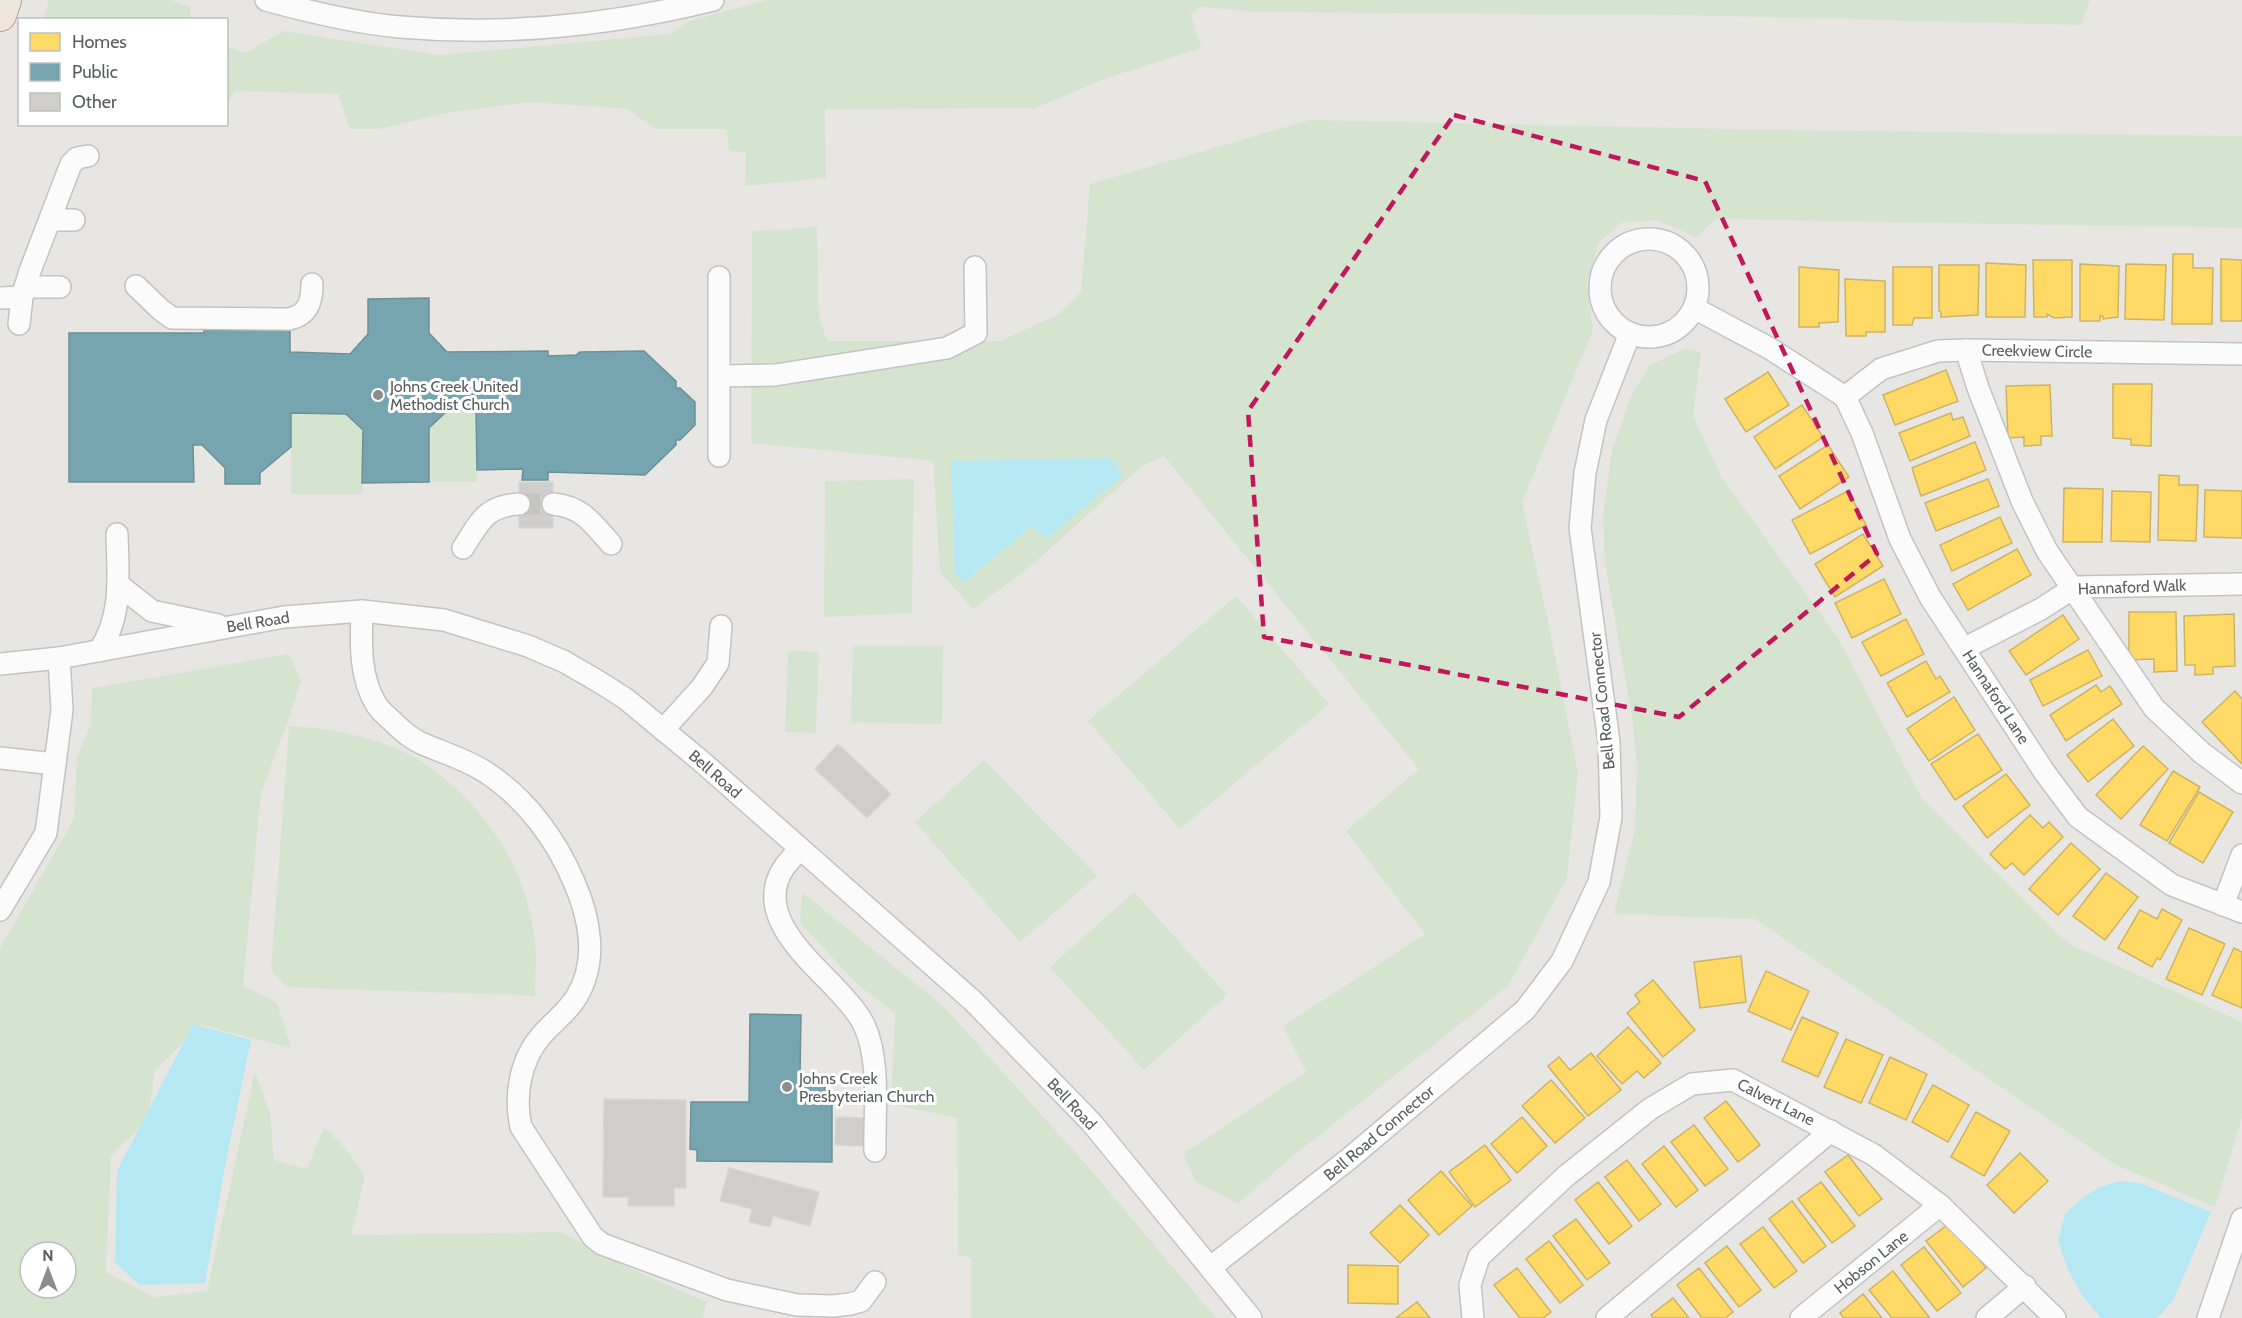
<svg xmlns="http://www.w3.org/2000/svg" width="2242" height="1318" viewBox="0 0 2242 1318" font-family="Cabin,sans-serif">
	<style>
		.green { fill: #d5e4ce; fill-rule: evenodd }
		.water { fill: #b6e8f4 }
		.homes { fill: #ffd966; stroke: #cdb464; stroke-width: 1.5 }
		.public { fill: #76a5af; stroke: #6d9097; stroke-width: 1.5 }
		.building { fill: #d0cecc; stroke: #d8d5d2; stroke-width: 1.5 }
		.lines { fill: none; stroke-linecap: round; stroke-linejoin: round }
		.minor-tunnel { stroke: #c4c4c2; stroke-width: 21; stroke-dasharray: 21 10; stroke-linecap: butt }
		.minor-casing { stroke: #c2c3c3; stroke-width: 24 }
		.highway-casing { stroke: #bea692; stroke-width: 34 }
		.minor { stroke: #fcfbfb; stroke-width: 21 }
		.highway { stroke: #ede6df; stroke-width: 32 }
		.marked { fill: none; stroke: #c2185b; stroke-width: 4.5; stroke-dasharray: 12 8; stroke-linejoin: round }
		.poi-dot { fill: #8b8e8e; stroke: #fff; stroke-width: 2 }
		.labels { text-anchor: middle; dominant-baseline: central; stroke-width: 6; stroke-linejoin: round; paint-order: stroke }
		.street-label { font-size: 16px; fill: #595e60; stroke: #fff }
		.poi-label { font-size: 16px; fill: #595e60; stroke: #fff; text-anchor: start }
	</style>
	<rect width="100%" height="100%" fill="#e8e6e3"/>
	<g class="green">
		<path d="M49,0H171L190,7L191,19H43Z"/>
		<path d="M767,0H2090L2081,25L1682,15L1257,12L1201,7L1191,14L1201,48L1107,78L1035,108L825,109L826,178L745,186L746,152L729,151L727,129H655L628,109L529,102L451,112L379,129H350L338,94L234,91L227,108V47L246,53L283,31L439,55L671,34L689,21Z"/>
		<path d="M1310,120L1784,130L2242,136V228L1716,219L1696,237L1657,220L1623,222L1599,242L1587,282L1593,330L1522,502L1549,626L1578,773L1567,878L1508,986L1289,1159L1238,1204L1196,1182L1183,1154L1306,1072L1283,1026L1425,934L1346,831L1419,769L1164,456L1142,466L1025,571L973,609L940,572L933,461L751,443L752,231L817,227L819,316L827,341H1000L1059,314L1081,292L1090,184Z"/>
		<path d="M1686,348L1701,352L1693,416L1722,478L1838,638L1922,799L2069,944L2242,1022V1118L2215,1207L2114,1164L1755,919L1614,914L1635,829L1637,765L1632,717L1605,563L1603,515L1612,450L1632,394L1650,365Z"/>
		<path d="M448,410H476L477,482H429V428Z"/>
		<path d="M291,413L346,414L363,430L362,494H291Z"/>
		<path d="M914,479L912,613L824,617L825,481Z"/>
		<path d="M1236,596L1329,704L1180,829L1088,721Z"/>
		<path d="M853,645L943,646L942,724L851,723Z"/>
		<path d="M788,651L819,652L816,733L785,732Z"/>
		<path d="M289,654L301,681L288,721L261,793L243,986L277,1003L291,1048L201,1025L155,1070L148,1119L111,1156L106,1272L154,1297L207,1291L255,1072L270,1113L274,1160L307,1169L324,1127L347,1150L365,1176L351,1235L561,1232L642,1274L707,1302L703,1318H0V948L74,819L77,758L91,724L92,688ZM30,1252H66V1288H30Z"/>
		<path d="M289,726C329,728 367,735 404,752C447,772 491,820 512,862C524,885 532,915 535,941C537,958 535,978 535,996L286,987L271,970Z"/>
		<path d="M984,760L1097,876L1020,942L915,822Z"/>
		<path d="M802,892L944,1007L1084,1162L1216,1318H971V1258L958,1255L957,1118L891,1104L895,1013L859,986L800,923Z"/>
		<path d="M1134,892L1227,995L1144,1070L1050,967Z"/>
	</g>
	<g class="water">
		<path d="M1111,458L1123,475L1046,539L1032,526L963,583L955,574L951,461Z"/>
		<path d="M193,1024L251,1040L224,1171L205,1283L140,1285L115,1263L117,1171Z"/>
		<path d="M2120,1181L2140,1183L2211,1212L2174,1299L2157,1318H2101L2081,1294L2068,1270L2058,1241L2065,1214L2081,1199L2099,1187Z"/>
	</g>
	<g class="homes">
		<path d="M2173,254H2193V268H2213L2212,324H2172Z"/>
		<path d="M2221,259L2242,260V321H2221Z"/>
		<path d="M2033,260H2072V317L2054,318L2047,314V317H2034Z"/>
		<path d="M1986,263L2026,265L2025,317H1986Z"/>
		<path d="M2080,264L2119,266L2118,317L2103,319V316H2100V321H2080Z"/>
		<path d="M2126,264L2166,265L2164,320L2125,319Z"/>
		<path d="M1939,265H1979L1978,315L1941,317V312L1939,311Z"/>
		<path d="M1799,267L1839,270L1838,322L1819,323V327H1799Z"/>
		<path d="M1893,267H1932V318H1914L1912,325H1893Z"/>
		<path d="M1845,279L1885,281V332H1866V336H1846Z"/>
		<path d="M1946,370L1958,401L1895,425L1883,395Z"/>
		<path d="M1768,372L1789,405L1746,432L1725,399Z"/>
		<path d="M2113,384H2152L2151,446L2131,445V439L2113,438Z"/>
		<path d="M2050,385L2052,436H2041V445L2024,446V437L2008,438L2006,386Z"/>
		<path d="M1802,405L1823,437L1775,469L1754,437Z"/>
		<path d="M1951,413L1953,420L1963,417L1970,436L1910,461L1899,433Z"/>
		<path d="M1975,442L1986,470L1921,496L1912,468Z"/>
		<path d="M1828,445L1849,477L1800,509L1779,476Z"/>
		<path d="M2159,475L2179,476V485H2198L2196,541L2158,540Z"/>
		<path d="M1988,479L1999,506L1936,531L1925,503Z"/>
		<path d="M2064,488L2103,489L2102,542H2063Z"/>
		<path d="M2205,490L2242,491V538L2204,537Z"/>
		<path d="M1848,491L1866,525L1810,554L1792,520Z"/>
		<path d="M2112,491L2151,492L2150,542L2111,541Z"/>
		<path d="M2000,517L2012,543L1952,571L1940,545Z"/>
		<path d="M1863,534L1883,566L1835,597L1815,564Z"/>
		<path d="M2017,549L2031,575L1968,610L1953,584Z"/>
		<path d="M1884,579L1901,614L1852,638L1835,603Z"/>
		<path d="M2129,612H2176L2177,671L2154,672V659L2129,660Z"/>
		<path d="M2234,614L2235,666L2213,667V674L2195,675V665H2185L2184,616Z"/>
		<path d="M2063,615L2079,639L2026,675L2009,651Z"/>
		<path d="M1906,619L1924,654L1881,676L1862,642Z"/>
		<path d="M2088,650L2102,676L2043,706L2030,680Z"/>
		<path d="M1926,661L1936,679L1940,676L1950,692L1907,717L1887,683Z"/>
		<path d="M2096,685L2101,692L2110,686L2122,704L2066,741L2050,715Z"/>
		<path d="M2235,691L2242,699V764L2202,722Z"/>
		<path d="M1954,697L1975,730L1929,761L1907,729Z"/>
		<path d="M2113,719L2134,746L2088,782L2067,755Z"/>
		<path d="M1978,734L2002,770L1955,800L1931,764Z"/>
		<path d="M2143,746L2168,769L2121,819L2096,795Z"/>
		<path d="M2173,771L2200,787L2167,841L2140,825Z"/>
		<path d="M2006,774L2030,805L1987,838L1963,806Z"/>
		<path d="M2199,792L2233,812L2203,863L2169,843Z"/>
		<path d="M2030,815L2043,828L2049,822L2063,837L2024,875L2012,863L2005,869L1990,854Z"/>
		<path d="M2071,843L2100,869L2058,915L2029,889Z"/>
		<path d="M2106,873L2138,897L2105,940L2073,916Z"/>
		<path d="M2162,909L2182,920L2160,960L2157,958L2152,967L2118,948L2140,910L2157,919Z"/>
		<path d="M2189,928L2225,944L2202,995L2166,979Z"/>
		<path d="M2234,948L2242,952V1008L2212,995Z"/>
		<path d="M1741,956L1746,1002L1700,1008L1694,962Z"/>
		<path d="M1766,971L1809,991L1791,1030L1748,1011Z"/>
		<path d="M1653,980L1695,1030L1663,1057L1627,1013L1640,1002L1635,995Z"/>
		<path d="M1802,1017L1838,1033L1818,1077L1782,1061Z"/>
		<path d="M1628,1027L1661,1063L1644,1078L1637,1071L1622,1084L1597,1056Z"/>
		<path d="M1846,1039L1883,1055L1861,1103L1824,1087Z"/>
		<path d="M1591,1053L1621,1090L1588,1116L1548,1066L1559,1057L1570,1070Z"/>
		<path d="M1890,1057L1927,1074L1906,1120L1869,1103Z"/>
		<path d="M1551,1080L1585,1118L1555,1143L1522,1106Z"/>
		<path d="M1933,1085L1969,1105L1948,1142L1912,1122Z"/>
		<path d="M1726,1101L1760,1145L1738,1162L1704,1118Z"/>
		<path d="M1976,1112L2010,1131L1984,1176L1951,1157Z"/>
		<path d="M1522,1117L1547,1146L1517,1173L1491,1144Z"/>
		<path d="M1694,1125L1728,1169L1705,1186L1671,1142Z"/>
		<path d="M1485,1145L1511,1180L1475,1207L1449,1172Z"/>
		<path d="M1664,1146L1698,1190L1676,1207L1642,1164Z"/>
		<path d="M2020,1153L2048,1181L2014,1213L1987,1185Z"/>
		<path d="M1848,1155L1882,1199L1859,1216L1825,1172Z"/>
		<path d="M1627,1160L1661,1204L1639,1221L1605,1177Z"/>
		<path d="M1441,1171L1472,1206L1439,1235L1408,1200Z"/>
		<path d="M1598,1182L1632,1226L1609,1244L1575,1200Z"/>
		<path d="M1821,1182L1855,1226L1832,1243L1798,1199Z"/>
		<path d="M1792,1201L1826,1246L1803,1263L1769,1219Z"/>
		<path d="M1400,1205L1429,1235L1400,1263L1370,1233Z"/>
		<path d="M1576,1219L1610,1263L1587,1280L1553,1236Z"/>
		<path d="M1950,1223L1986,1268L1963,1287L1926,1241Z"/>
		<path d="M1763,1227L1797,1271L1774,1288L1740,1244Z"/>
		<path d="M1549,1241L1583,1285L1560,1303L1526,1259Z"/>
		<path d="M1727,1246L1761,1290L1739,1307L1705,1263Z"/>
		<path d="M1924,1247L1961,1293L1937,1311L1901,1265Z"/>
		<path d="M1348,1265L1398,1266V1304L1348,1303Z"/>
		<path d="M1517,1268L1551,1312L1543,1318H1520L1494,1285Z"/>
		<path d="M1699,1268L1733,1312L1725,1318H1702L1677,1285Z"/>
		<path d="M1893,1271L1929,1317L1928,1318H1892L1869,1290Z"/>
		<path d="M1863,1294L1882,1318H1844L1840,1313Z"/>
		<path d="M1673,1298L1689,1318H1653L1651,1315Z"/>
		<path d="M1417,1302L1430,1318H1396Z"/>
	</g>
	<g class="public">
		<path d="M429,298V333L447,352L548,351V356L576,355L580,352L644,351L676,381V388H680L695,402V425L680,440H676V445L645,475L548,472V480H522L523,469L477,470L476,410H448L429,428V482L362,483L363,430L346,414L291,413V447L260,473V484H225V468L202,445H193L194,482H69V333H204V330L290,329V352L350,354L368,334V299Z"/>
		<path d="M750,1014L801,1015L800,1075H825V1100H832V1162L697,1161V1150L690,1149L691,1102H749Z"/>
	</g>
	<g class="building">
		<rect x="519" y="482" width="34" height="46"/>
		<path d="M838,744L891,794L867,818L815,769Z"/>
		<path d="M604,1099L686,1100V1188H674V1206H628V1197H603Z"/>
		<path d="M836,1117L865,1118L864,1146L835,1145Z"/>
		<path d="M729,1168L819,1192L810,1226L773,1216L770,1227L749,1222L752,1209L720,1201Z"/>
	</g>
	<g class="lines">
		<path class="minor-tunnel" d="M519,504H553"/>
		<defs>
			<g id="minor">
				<path d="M266,0C310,12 355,23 400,27C505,36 612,25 713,0"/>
				<path d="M50,220H74"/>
				<circle cx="1649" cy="288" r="49"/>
				<path d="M136,286L161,310L172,318L289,319C308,315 312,302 312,284"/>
				<path d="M25,287H60"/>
				<path d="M0,298L22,297"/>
				<path d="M1694,308L1769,348L1845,397"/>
				<path d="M19,324L22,297L30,271L71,164L77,158L88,156"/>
				<path d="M1966,350L1978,388L2022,501L2047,551L2154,708L2202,753L2242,783"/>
				<path d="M719,376L775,375L947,348L976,333L975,267"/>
				<path d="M1845,397L1862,433L1900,539L1930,597L2045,773L2078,817L2172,885L2242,912"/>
				<path d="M1845,397L1881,369L1938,351L1966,350L2242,354"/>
				<path d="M719,456V277"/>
				<path d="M553,504C583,507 592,523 611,544"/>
				<path d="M463,548C480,522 485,506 519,504"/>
				<path d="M119,585L152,611L218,625"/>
				<path d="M362,611C361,642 359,676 376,704C380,711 386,715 392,721C400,729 410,738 421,743C443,753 466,759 487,773C526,799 556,839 574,882C590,918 598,961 577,996C568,1012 553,1022 541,1036C520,1060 514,1097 521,1127L593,1237L602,1244L727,1290L797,1305L833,1306L850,1304L861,1301L875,1282"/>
				<path d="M1965,648L2041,609L2075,587L2242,584"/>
				<path d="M99,651C123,616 118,575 117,534"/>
				<path d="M0,664L59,658L284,617L362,611L444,620L528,646L565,662L601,683L626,699L701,761L972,1000L1091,1122L1251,1318"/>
				<path d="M663,730L702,687L718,663L721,626"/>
				<path d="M0,758L55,764"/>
				<path d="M800,849C795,854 790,860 785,866C751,914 810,960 839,992C848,1002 858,1012 864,1025C881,1061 874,1112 875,1151"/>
				<path d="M2223,905L2242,855"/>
				<path d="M0,910L46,833L62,710L59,658"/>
				<path d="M1211,1267L1350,1158L1525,1010L1562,961L1599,882L1611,817L1609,742L1580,528L1585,473L1596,420L1630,333"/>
				<path d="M1473,1318L1470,1285L1479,1257L1566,1176L1650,1109L1692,1084L1733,1080L1874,1155L1940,1205L2055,1318"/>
				<path d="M1607,1318L1831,1131"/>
				<path d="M1801,1318L1940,1205"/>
				<path d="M1987,1318L2025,1286"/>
				<path d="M2208,1318L2242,1219"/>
			</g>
			<path id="highway" d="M0,15L5,0"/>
		</defs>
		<use href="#minor" class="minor-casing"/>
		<use href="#highway" class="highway-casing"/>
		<use href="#minor" class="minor"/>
		<use href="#highway" class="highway"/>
	</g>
	<path class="marked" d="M1454,115L1705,181L1877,554L1679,717L1264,637L1248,411Z"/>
	<g class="poi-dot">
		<circle cx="378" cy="395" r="6"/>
		<circle cx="787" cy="1087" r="6"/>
	</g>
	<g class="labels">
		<g class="street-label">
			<text transform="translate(2037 351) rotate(1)">Creekview Circle</text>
			<text transform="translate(2132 587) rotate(-2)">Hannaford Walk</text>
			<text transform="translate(258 622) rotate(-9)">Bell Road</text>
			<text transform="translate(1996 697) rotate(57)">Hannaford Lane</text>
			<text transform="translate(1602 701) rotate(-96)">Bell Road Connector</text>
			<text transform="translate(715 774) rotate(41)">Bell Road</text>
			<text transform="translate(1776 1102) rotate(27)">Calvert Lane</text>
			<text transform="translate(1072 1104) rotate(47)">Bell Road</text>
			<text transform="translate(1379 1133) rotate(-40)">Bell Road Connector</text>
			<text transform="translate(1871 1262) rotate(-39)">Hobson Lane</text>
		</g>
		<g class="poi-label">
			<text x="390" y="386">Johns Creek United<tspan x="390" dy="18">Methodist Church</tspan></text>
			<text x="799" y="1078">Johns Creek<tspan x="799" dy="18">Presbyterian Church</tspan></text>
		</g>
	</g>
	<rect x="18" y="18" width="210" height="108" fill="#ffffff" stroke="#bdbfbf" stroke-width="1.5"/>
	<rect x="30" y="33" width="30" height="18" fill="#ffd966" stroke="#bdbfbf" stroke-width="1.5"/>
	<text x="72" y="48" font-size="18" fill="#595e60">Homes</text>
	<rect x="30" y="63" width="30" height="18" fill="#76a5af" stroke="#bdbfbf" stroke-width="1.5"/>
	<text x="72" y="78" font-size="18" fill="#595e60">Public</text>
	<rect x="30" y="93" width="30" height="18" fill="#d0cecc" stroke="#bdbfbf" stroke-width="1.5"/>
	<text x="72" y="108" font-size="18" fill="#595e60">Other</text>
	<g transform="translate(48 1270)"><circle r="28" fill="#ffffff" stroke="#bdbfbf" stroke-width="1.5"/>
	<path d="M0-4.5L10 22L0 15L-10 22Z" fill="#8b8e8e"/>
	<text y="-9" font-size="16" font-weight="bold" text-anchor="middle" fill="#595e60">N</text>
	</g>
</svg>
